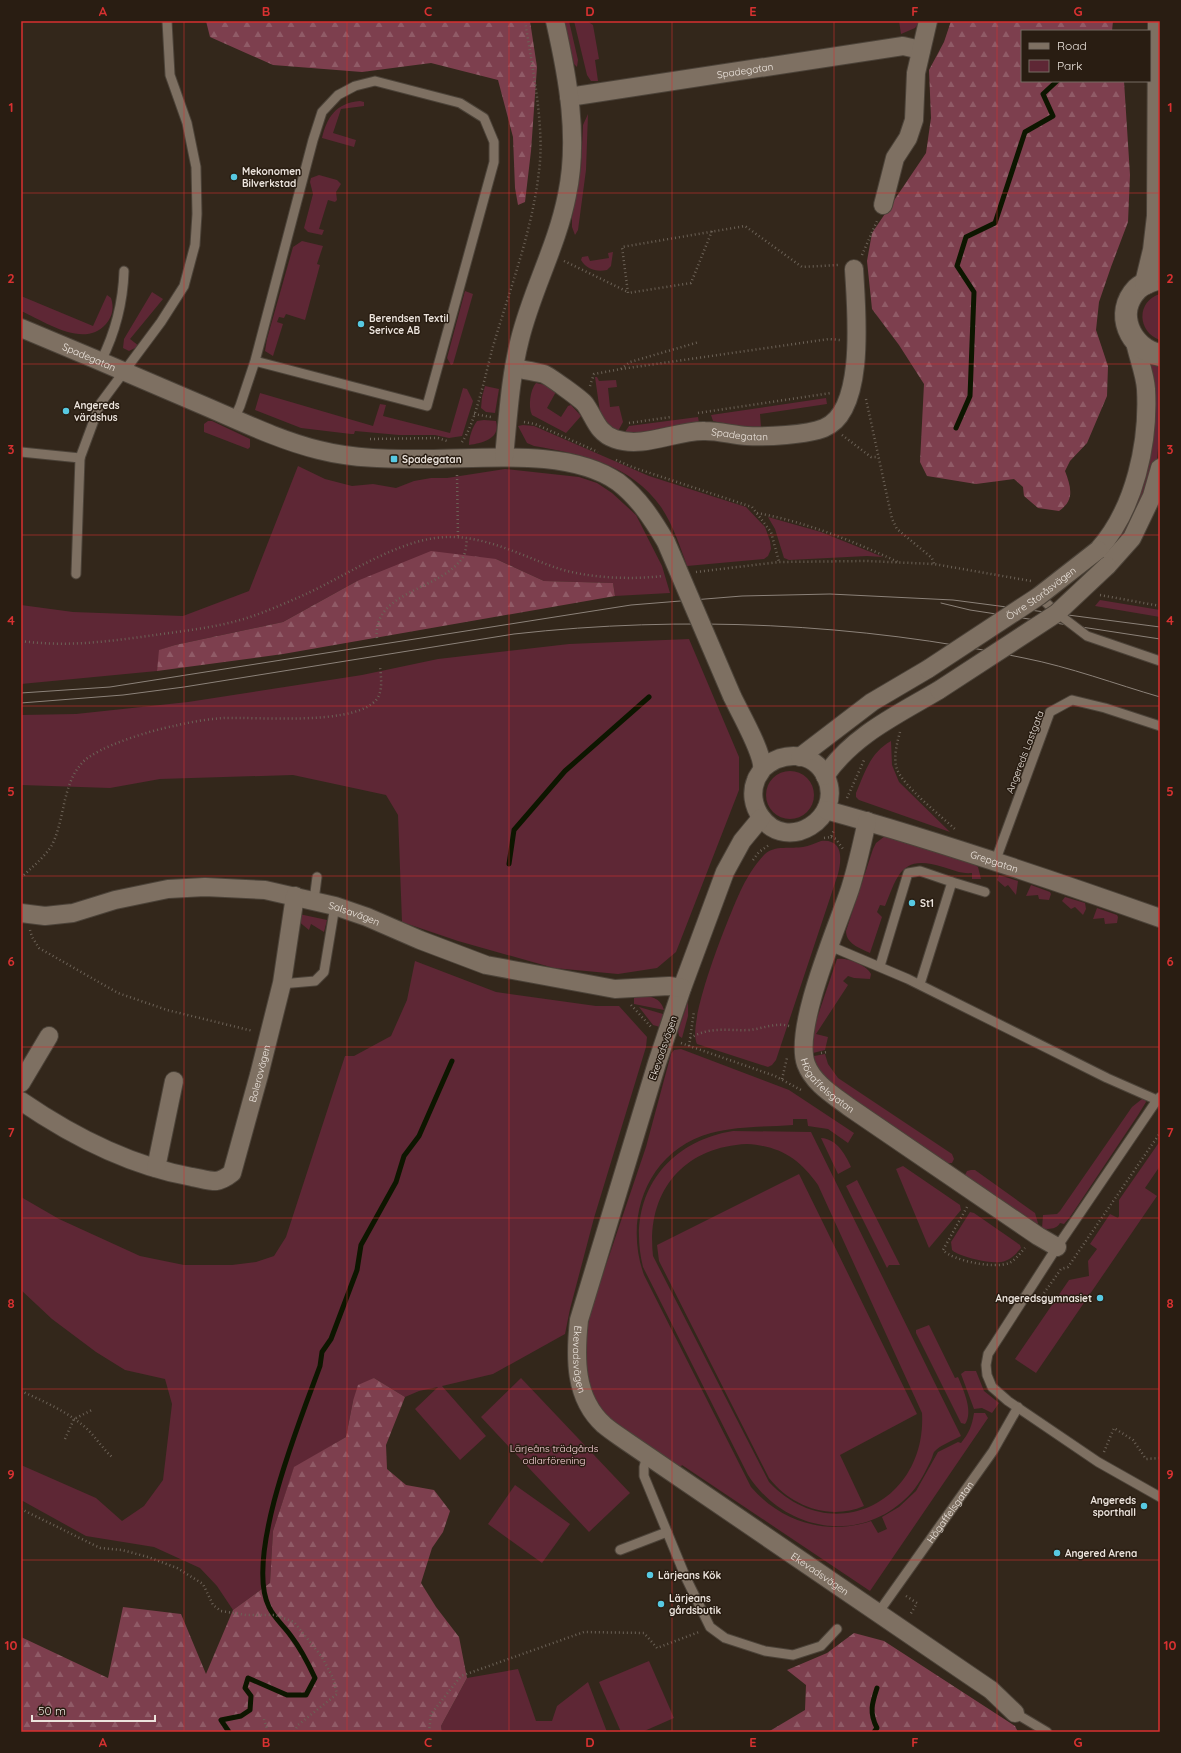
<svg xmlns="http://www.w3.org/2000/svg" width="1181" height="1753" viewBox="0 0 1181 1753" font-family="Quicksand,sans-serif">
	<style>
		.green { fill: #5e2735; fill-rule: evenodd }
		.forest { fill: url(#forest-firs) }
		.lines { fill: none; stroke-linecap: round; stroke-linejoin: round }
		.stream { stroke: #0d1600; stroke-width: 5 }
		.lane-casing { stroke: #4c4339; stroke-width: 11 }
		.street-casing { stroke: #4c4339; stroke-width: 20 }
		.secondary-casing { stroke: #4c4339; stroke-width: 24 }
		.path { stroke: #6c6257; stroke-width: 2.5; stroke-dasharray: 1 3; stroke-linecap: butt }
		.lane { stroke: #7e7062; stroke-width: 9 }
		.street { stroke: #7e7062; stroke-width: 18 }
		.secondary { stroke: #7e7062; stroke-width: 22 }
		.tram { stroke: #8c8279; stroke-width: 1 }
		.lane-bridge-casing { stroke: #4c4339; stroke-width: 11; stroke-linecap: butt }
		.street-bridge-casing { stroke: #4c4339; stroke-width: 20; stroke-linecap: butt }
		.lane-bridge { stroke: #7e7062; stroke-width: 9 }
		.street-bridge { stroke: #7e7062; stroke-width: 18 }
		.grid { fill: none; stroke: #d73131; stroke-width: 1; stroke-opacity: 0.55 }
		.poi-dot { fill: #57c9e2; stroke: #291d12; stroke-width: 1.5 }
		.labels { text-anchor: middle; dominant-baseline: central; stroke-width: 3; stroke-linejoin: round; paint-order: stroke }
		.street-label { font-size: 10px; fill: #ece4dd; stroke: #291d12 }
		.poi-label { font-size: 10px; font-weight: bold; fill: #ece4dd; stroke: #291d12; text-anchor: start }
		.park-label { font-size: 10px; fill: #fbd2da; stroke: #291d12 }
		.neatline { fill: none; stroke: #d73131; stroke-width: 1.5 }
		.grid-label { font-size: 13px; text-anchor: middle; font-weight: bold; fill: #d73131 }
	</style>
	<defs>
		<pattern id="forest-firs" width="22" height="20" patternUnits="userSpaceOnUse"><rect width="22" height="20" fill="#7d3f4e"/><path d="M5 1l3.5 6h-7zM16 11l3.5 6h-7z" fill="#905b67"/></pattern>
	</defs>
	<rect width="100%" height="100%" fill="#33271b"/>
	<g class="green">
		<path d="M564,21H569L578,60L577,67L574,64Z"/>
		<path d="M574,21H587L593,25L599,59L595,60L598,81H591L587,75Z"/>
		<path d="M899,21H920L915,28L901,34Z"/>
		<path d="M360,101L364,102V106L341,109L333,133L356,140L354,147L322,138C327,117 336,103 360,101Z"/>
		<path d="M588,114L586,170L578,230L575,235L572,227V217L581,168L583,125Z"/>
		<path d="M319,175L337,180L341,184L336,192L337,200L335,202L328,200L319,229L324,230L322,235L308,232L304,228L313,194L310,182L311,178Z"/>
		<path d="M302,241L323,246L317,264L320,265L305,320L286,314L284,318L279,317L277,322L283,324L273,356L265,351L267,339L293,247Z"/>
		<path d="M613,252L611,266L607,270C597,272 587,270 581,260L582,257L588,256L590,261L609,258L608,253Z"/>
		<path d="M465,291L473,294L453,364L451,365L447,358Z"/>
		<path d="M152,292L163,299L130,339L139,346L129,351L123,348L124,339Z"/>
		<path d="M1160,294V340C1137,332 1136,301 1160,294Z"/>
		<path d="M107,295L111,298C114,307 113,316 106,324C84,349 46,322 21,311V296L93,326Z"/>
		<path d="M1144,359L1160,361V424L1157,461L1126,534L1104,557L1113,545L1127,516Z"/>
		<path d="M595,377H597L599,381L616,380L617,387L608,388L610,407L619,406L623,422L617,433L607,426L600,412Z"/>
		<path d="M536,383L550,386L557,390L547,408L561,417L568,406L571,405L581,416L566,433L532,415C528,407 530,390 536,383Z"/>
		<path d="M485,386L499,389L495,413L486,412L481,408L482,397Z"/>
		<path d="M463,388L467,389L473,401L462,436L449,438L435,435H399L355,431L354,434H351L301,428L255,410L260,393L373,426L380,404L386,405L383,416L450,433Z"/>
		<path d="M826,398L827,404L760,414L761,427L752,428L717,422L713,421L711,415Z"/>
		<path d="M698,417L699,423L656,429L646,433L623,435L629,426Z"/>
		<path d="M484,420L496,421C501,439 482,443 469,445C469,437 472,428 477,421Z"/>
		<path d="M212,421L250,439V447L248,449L204,432V424L208,421Z"/>
		<path d="M523,425L534,426L649,476L746,507L765,527L770,541L771,549L768,556L764,559L687,566C680,546 673,525 661,507C632,465 582,454 534,446L527,443L518,426Z"/>
		<path d="M298,466L325,479L352,486L373,484L396,488L414,481L431,478H447L505,469L579,477L597,483L612,493L636,515L662,566L670,593L615,596L613,583L544,581L496,559L357,581L283,622L175,645L160,650L157,671L21,684V605L73,612L183,616L249,591Z"/>
		<path d="M768,517L821,532L883,557L867,556L789,560L784,558L775,529Z"/>
		<path d="M1100,600L1160,610V617L1095,606Z"/>
		<path d="M689,639L739,757V790L676,952L657,968L618,974L554,968L458,941L402,922L398,815L386,795L293,775L160,779L110,788L21,785V715L76,714L188,702L362,675L438,659L569,644Z"/>
		<path d="M891,741L892,765L899,782L950,832L859,800L856,797V793C865,772 870,753 891,741Z"/>
		<circle cx="790" cy="795" r="24"/>
		<path d="M885,836L974,864L978,867L981,879H972V873C961,874 953,870 943,867C902,854 898,874 885,906L880,905L877,912L882,917L870,953C860,948 846,944 846,931L873,849L876,843Z"/>
		<path d="M821,841C843,839 842,858 838,874L776,1060L772,1065L768,1067L697,1044C686,1022 729,916 740,892C746,879 755,864 765,854C774,845 792,849 803,847C809,846 815,843 821,841Z"/>
		<path d="M999,875L1018,881L1016,895L1008,885L1005,887L997,880Z"/>
		<path d="M1031,885L1050,892L1051,894L1049,900L1039,899L1038,895L1026,896Z"/>
		<path d="M1065,897L1085,903L1086,909L1083,915L1075,907L1071,909L1062,901Z"/>
		<path d="M1097,908L1117,915L1118,917L1117,923L1105,924L1104,918L1093,919Z"/>
		<path d="M299,914L327,920L324,932L311,924L309,930L298,921Z"/>
		<path d="M837,959C847,957 867,965 871,974L870,979L854,978L848,976L843,981L848,985L816,1034L828,1037L825,1050L813,1053L812,1043L814,1027Z"/>
		<path d="M415,961L496,992L596,1006H619L647,1037L646,1047L594,1218L570,1309L565,1334L493,1374L442,1386L486,1436L460,1460L415,1409L438,1387L419,1391L405,1397L374,1378L353,1401L346,1437L294,1468L273,1531L270,1583L233,1610L217,1586L200,1568L154,1547L86,1536L21,1500V1465L96,1498L122,1521L144,1506L163,1480L172,1404L165,1379L125,1370L96,1352L52,1319L21,1290V1197L59,1219L140,1256L184,1265H232L256,1262L274,1256L286,1237L345,1056H354L391,1036L407,1000Z"/>
		<path d="M634,995C646,996 660,995 664,1010L634,1004Z"/>
		<path d="M688,1002V1016L682,1038L679,1036L678,1031Z"/>
		<path d="M639,1007L663,1014L660,1027L653,1025Z"/>
		<path d="M681,1049L789,1090L854,1133L848,1143L828,1129L808,1126L807,1119H793V1125C766,1127 737,1126 711,1133C648,1150 623,1217 644,1275L751,1487C781,1522 827,1536 871,1521L878,1533L887,1529L882,1517L899,1507L916,1491L938,1452L958,1442L961,1443C969,1433 972,1426 974,1413H985L988,1418L870,1591L682,1465L679,1469L629,1435L609,1418L600,1409L590,1390L586,1371L585,1327L646,1147L671,1054L674,1050Z"/>
		<path d="M825,1054L828,1064L838,1078L952,1154L954,1159L952,1163H945L849,1098L824,1076L816,1065L814,1056Z"/>
		<path d="M1142,1099H1145L1146,1102L1138,1115L1070,1217L1064,1224L1060,1223C1057,1229 1048,1230 1042,1228L1043,1215L1057,1214L1060,1211L1132,1107Z"/>
		<path d="M733,1131L811,1132L961,1436C954,1440 940,1445 934,1452C933,1454 932,1458 931,1460C926,1470 920,1483 912,1492C864,1546 785,1533 748,1475L643,1267C626,1199 664,1142 733,1131ZM747,1144C779,1146 799,1158 818,1185L922,1413C927,1502 832,1549 769,1482L653,1256C646,1193 682,1147 747,1144Z"/>
		<path d="M821,1138C837,1139 845,1154 851,1167L838,1174Z"/>
		<path d="M1160,1141V1166L1145,1188L1157,1196L1036,1373L1015,1359L1069,1280L1089,1276L1088,1261L1097,1249L1090,1244L1110,1214L1118,1218L1119,1216V1200Z"/>
		<path d="M903,1166L960,1205L961,1210L929,1248L896,1169Z"/>
		<path d="M971,1170H975L1035,1213L1038,1223L1036,1226L964,1177L967,1171Z"/>
		<path d="M799,1174L917,1414L840,1455L864,1506C829,1521 791,1506 769,1478L659,1261L657,1245Z"/>
		<path d="M857,1180L900,1265H889L887,1268L846,1186Z"/>
		<path d="M970,1212L974,1213L1020,1245L1021,1248C1015,1255 1010,1260 1001,1262C991,1264 959,1257 952,1250L951,1242Z"/>
		<path d="M929,1325L955,1378L958,1377C963,1389 974,1412 965,1424L961,1423L916,1333V1330Z"/>
		<path d="M965,1371H976L984,1391L999,1403L992,1413L982,1408L974,1409L961,1374Z"/>
		<path d="M521,1378L630,1493L589,1532L481,1417Z"/>
		<path d="M515,1485L570,1524L542,1563L488,1524Z"/>
		<path d="M649,1661L674,1718L642,1732H621L599,1682Z"/>
		<path d="M518,1669L536,1721H552L557,1706L588,1682L607,1732H442L441,1726L467,1678Z"/>
	</g>
	<g class="forest">
		<path d="M206,21H530L537,67L531,151L525,202L518,205L515,188L513,137L498,80L431,63L362,72L273,65L210,37Z"/>
		<path d="M951,21H1113L1112,31H1022V81H1124L1130,175L1128,222L1111,267L1099,302L1096,330L1108,366L1107,396L1087,443L1070,461L1065,471C1071,487 1075,500 1059,511L1038,508L1024,496L1023,487L1014,479L976,484L927,476L920,462L924,384L899,345L872,309L867,261L872,233L926,153L931,118L929,70L944,42Z"/>
		<path d="M431,551L496,559L544,581L613,583L615,596L283,654L157,671L159,650L175,645L283,622L357,581Z"/>
		<path d="M374,1378L405,1397L386,1445L387,1469L406,1485L434,1490L450,1511L443,1532L432,1548L421,1583L436,1607L459,1637L467,1678L441,1726L442,1732H21V1637L108,1678L123,1607L181,1614L206,1674L233,1610L270,1583L273,1531L294,1467L346,1437L353,1401L358,1385Z"/>
		<path d="M854,1633L884,1641L1015,1726L1018,1732H768L805,1710L806,1685L787,1670L827,1653Z"/>
	</g>
	<g class="lines">
		<g class="stream">
			<path d="M956,428L970,396L974,292L957,266L966,237L995,223L1025,132L1053,116L1043,94L1057,81"/>
			<path d="M509,864L514,830L565,771L649,697"/>
			<path d="M229,1732L221,1720L241,1716L250,1710L251,1696L245,1688L248,1678L287,1695H306L315,1678C308,1663 301,1649 291,1636C284,1626 274,1618 269,1607C244,1556 301,1418 320,1366L322,1352L331,1339L357,1270L361,1245L396,1182L404,1156L419,1136L452,1061"/>
			<path d="M874,1732L877,1728C869,1713 872,1703 877,1688"/>
		</g>
		<defs>
			<g id="lane">
				<path d="M101,361C115,333 123,303 124,271"/>
				<path d="M234,419L240,406L255,361L313,140L322,112L338,95L355,86L375,81L460,103L484,118L494,142V162L427,406L255,361"/>
				<path d="M21,452L80,458L100,404L161,322L184,286L195,245L197,214L196,167L187,123L170,75L167,21"/>
				<path d="M76,574L80,458"/>
				<path d="M1039,596L1057,613"/>
				<path d="M995,862L1050,712L1072,700L1105,708L1160,726"/>
				<path d="M952,882L985,892"/>
				<path d="M314,900L317,877"/>
				<path d="M830,946L908,979L1107,1078L1157,1100L1160,1097"/>
				<path d="M880,966L908,873L920,871L952,882L920,984"/>
				<path d="M281,984L315,981L324,972L335,906"/>
				<path d="M1157,1100L1057,1247L1001,1334L988,1354L986,1365L987,1375L992,1387L1008,1401L1098,1462L1160,1497"/>
				<path d="M647,1455L644,1467V1476L686,1578L710,1627L725,1638L765,1651L793,1655L821,1646L837,1629"/>
				<path d="M620,1550L667,1532"/>
				<path id="s1" d="M878,1613L993,1451L1018,1407"/>
				<path d="M1015,1713L1047,1732"/>
			</g>
			<g id="street">
				<path id="s2" d="M569,97L903,46L921,50"/>
				<path d="M883,205L895,158L908,138L914,120L916,73L928,21"/>
				<path id="s3" d="M21,328C81,353 140,378 200,404C238,420 278,440 319,450C354,459 391,459 427,459C484,459 569,448 618,482C639,498 653,520 666,542"/>
				<path id="s4" d="M514,368C523,370 534,371 544,374C549,376 581,399 585,404C595,418 597,433 615,439C644,449 676,430 705,431C719,431 733,435 747,436C766,437 807,435 824,428C867,411 856,307 854,269"/>
				<path d="M504,457C508,418 510,378 520,339C532,290 557,246 567,195C579,138 568,78 555,21"/>
				<path d="M1098,550C1135,509 1149,442 1146,389C1145,374 1138,357 1135,342"/>
				<path d="M1107,566L1132,538L1152,496L1160,468"/>
				<path d="M732,696C739,711 764,754 762,769C761,773 757,776 756,780C751,792 753,806 761,817C787,854 845,818 826,777C813,750 782,751 762,769"/>
				<path d="M800,757L872,702L928,669"/>
				<path d="M825,776C853,735 897,715 939,690"/>
				<path id="s5" d="M826,810C939,841 1050,879 1160,918"/>
				<path id="s6" d="M761,818L742,841L725,872L682,988L657,1063L579,1320C575,1357 574,1398 604,1425C611,1431 619,1436 626,1441L991,1690L1015,1713"/>
				<path id="s7" d="M867,821C862,844 857,867 850,889C837,928 793,1028 806,1064C813,1083 833,1095 849,1107L1038,1236L1057,1247"/>
				<path id="s8" d="M21,913L45,916L73,913L115,900L168,889L205,887L265,890L335,906L367,917L420,940L486,965L615,989L669,986L682,988"/>
				<path d="M21,1083L49,1036"/>
				<path id="s9" d="M21,1101C72,1136 131,1166 192,1177C199,1178 208,1181 216,1181C222,1180 227,1177 232,1173L259,1075L282,983L295,896"/>
				<path d="M156,1168L174,1081"/>
			</g>
			<g id="secondary">
				<path d="M1159,278C1151,281 1143,283 1137,289C1114,313 1130,349 1160,355"/>
				<path d="M1146,283L1154,250L1158,216L1159,21"/>
			</g>
		</defs>
		<use href="#lane" class="lane-casing"/>
		<use href="#street" class="street-casing"/>
		<use href="#secondary" class="secondary-casing"/>
		<g class="path">
			<path d="M712,231L691,283L628,293L622,247L745,226L802,267L838,265"/>
			<path d="M862,255L877,221"/>
			<path d="M564,261L628,292"/>
			<path d="M621,369L630,362L699,342"/>
			<path d="M590,386L594,374L621,369L829,339L840,340"/>
			<path d="M866,399L892,519L897,529L932,558L934,564"/>
			<path d="M698,413L831,393"/>
			<path d="M474,414L491,417"/>
			<path d="M524,422L535,424L598,452"/>
			<path d="M629,423L671,417"/>
			<path d="M842,435L871,457H878"/>
			<path d="M370,439L438,438L447,441"/>
			<path d="M462,442C475,424 486,373 492,350C509,291 532,233 539,171C545,127 532,66 525,21"/>
			<path d="M616,460L632,467L752,507L771,532L779,562"/>
			<path d="M457,475L458,538"/>
			<path d="M757,513C806,522 853,541 898,562"/>
			<path d="M696,572L779,562L867,561L934,564L1031,581"/>
			<path d="M1100,595L1160,606"/>
			<path d="M377,638C372,591 442,590 463,557C466,552 466,545 467,539"/>
			<path d="M21,641C64,647 105,642 148,636C181,631 217,628 250,617C268,611 288,602 306,594C345,576 392,544 435,538C478,532 515,553 554,567C585,578 630,580 663,576"/>
			<path d="M900,732C897,743 893,758 897,769C903,786 941,816 956,830"/>
			<path d="M847,798L865,758"/>
			<path d="M831,837L836,839L843,849"/>
			<path d="M824,838L831,837L834,830"/>
			<path d="M753,860L759,852L769,845"/>
			<path d="M21,878C32,867 44,858 52,845C65,819 62,785 82,763C96,747 152,730 174,726C190,722 208,719 224,718C260,717 346,725 373,703C384,695 381,678 380,666"/>
			<path d="M30,930L32,937L39,948L118,993L167,1010L253,1031"/>
			<path d="M631,1005L652,1028"/>
			<path d="M690,1038C711,1026 727,1031 749,1030C762,1029 776,1022 789,1026"/>
			<path d="M681,1043L775,1076L801,1090"/>
			<path d="M689,1046L694,1011"/>
			<path d="M821,1053L827,1052"/>
			<path d="M782,1079L787,1058"/>
			<path d="M967,1207L943,1250C953,1261 995,1269 1009,1263C1016,1260 1020,1253 1025,1248"/>
			<path d="M1044,1293L1061,1269L1068,1267L1160,1133"/>
			<path d="M21,1391C43,1401 66,1411 85,1427C95,1436 102,1448 112,1457"/>
			<path d="M65,1439L74,1419L92,1410"/>
			<path d="M1104,1452L1114,1428L1133,1440L1146,1459L1160,1458"/>
			<path d="M21,1509L100,1548L122,1550L148,1557L177,1568L203,1584L213,1605L221,1611L246,1615H275L294,1622L322,1657L333,1678L337,1694L298,1725L294,1732"/>
			<path d="M906,1596L917,1603L910,1615"/>
			<path d="M264,1719L268,1732"/>
			<path d="M429,1732L431,1714L461,1676L584,1632L644,1633L657,1648L699,1632"/>
		</g>
		<use href="#lane" class="lane"/>
		<use href="#street" class="street"/>
		<use href="#secondary" class="secondary"/>
		<g class="tram">
			<path d="M941,603L970,610L1160,639"/>
			<path d="M21,693L110,687L631,605L742,596L830,594L953,600L1160,627"/>
			<path d="M21,703L123,695L184,687L514,634C683,615 858,623 1024,658C1070,667 1115,684 1160,697"/>
		</g>
		<defs>
			<path id="lane-bridge" d="M1057,613L1087,636L1160,661"/>
			<g id="street-bridge">
				<path d="M666,542L732,696"/>
				<path id="s10" d="M928,669L1039,596L1098,550"/>
				<path d="M939,690L1057,613L1107,566"/>
			</g>
		</defs>
		<use href="#lane-bridge" class="lane-bridge-casing"/>
		<use href="#street-bridge" class="street-bridge-casing"/>
		<use href="#lane-bridge" class="lane-bridge"/>
		<use href="#street-bridge" class="street-bridge"/>
	</g>
	<path class="grid" d="M184,21V1732M347,21V1732M509,21V1732M672,21V1732M834,21V1732M997,21V1732M21,193H1160M21,364H1160M21,535H1160M21,706H1160M21,876H1160M21,1047H1160M21,1218H1160M21,1389H1160M21,1560H1160"/>
	<g class="poi-dot">
		<circle cx="234" cy="177" r="4"/>
		<circle cx="361" cy="324" r="4"/>
		<circle cx="66" cy="411" r="4"/>
		<rect x="390" y="455" width="8" height="8" rx="2"/>
		<circle cx="912" cy="903" r="4"/>
		<circle cx="1100" cy="1298" r="4"/>
		<circle cx="1144" cy="1506" r="4"/>
		<circle cx="1057" cy="1553" r="4"/>
		<circle cx="650" cy="1575" r="4"/>
		<circle cx="661" cy="1604" r="4"/>
	</g>
	<g class="labels">
		<g class="street-label">
			<text stroke="none"><textPath href="#s2" startOffset="178">Spadegatan</textPath></text>
			<text stroke="none"><textPath href="#s3" startOffset="74">Spadegatan</textPath></text>
			<text stroke="none"><textPath href="#s4" startOffset="255">Spadegatan</textPath></text>
			<text stroke="none"><textPath href="#s10" startOffset="136">Övre Storåsvägen</textPath></text>
			<text transform="translate(1025 752) rotate(-69)">Angereds Lastgata</text>
			<text stroke="none"><textPath href="#s5" startOffset="176">Grepgatan</textPath></text>
			<text stroke="none"><textPath href="#s8" startOffset="340">Salsavägen</textPath></text>
			<text transform="translate(663 1048) rotate(-71)">Ekevadsvägen</text>
			<text stroke="none"><textPath href="#s9" startOffset="334">Bolerovägen</textPath></text>
			<text stroke="none"><textPath href="#s7" startOffset="283">Högaffelsgatan</textPath></text>
			<text stroke="none"><textPath href="#s6" startOffset="576">Ekevadsvägen</textPath></text>
			<text stroke="none"><textPath href="#s1" startOffset="124">Högaffelsgatan</textPath></text>
			<text stroke="none"><textPath href="#s6" startOffset="911">Ekevadsvägen</textPath></text>
		</g>
		<g class="poi-label">
			<text x="242" y="171">Mekonomen<tspan x="242" dy="12">Bilverkstad</tspan></text>
			<text x="369" y="318">Berendsen Textil<tspan x="369" dy="12">Serivce AB</tspan></text>
			<text x="74" y="405">Angereds<tspan x="74" dy="12">värdshus</tspan></text>
			<text x="402" y="459">Spadegatan</text>
			<text x="920" y="903">St1</text>
			<text x="1092" y="1298" text-anchor="end">Angeredsgymnasiet</text>
			<text x="1136" y="1500" text-anchor="end">Angereds<tspan x="1136" dy="12">sporthall</tspan></text>
			<text x="1065" y="1553">Angered Arena</text>
			<text x="658" y="1575">Lärjeans Kök</text>
			<text x="669" y="1598">Lärjeans<tspan x="669" dy="12">gårdsbutik</tspan></text>
		</g>
		<g class="park-label">
			<text x="554" y="1448">Lärjeåns trädgårds<tspan x="554" dy="12">odlarförening</tspan></text>
		</g>
	</g>
	<rect width="1181" height="1753" fill="none" stroke="#291d12" stroke-width="44"/>
	<rect x="1021" y="30" width="130" height="52" fill="#291d12" stroke="#776d63"/>
	<rect x="1029" y="43" width="20" height="6" fill="#7e7062" stroke="#776d63"/>
	<text x="1057" y="50" font-size="12" fill="#ece4dd">Road</text>
	<rect x="1029" y="60" width="20" height="12" fill="#5e2735" stroke="#776d63"/>
	<text x="1057" y="70" font-size="12" fill="#ece4dd">Park</text>
	<path d="M32 1715v6h123v-6" fill="none" stroke="#ece4dd" stroke-width="2"/>
	<text x="38" y="1715" font-size="12" fill="#ece4dd" stroke="#291d12" stroke-width="3" paint-order="stroke">50 m</text>
	<rect x="22" y="22" width="1137" height="1709" class="neatline"/>
	<g class="grid-label">
		<text x="103" y="16">A</text>
		<text x="266" y="16">B</text>
		<text x="428" y="16">C</text>
		<text x="590" y="16">D</text>
		<text x="753" y="16">E</text>
		<text x="915" y="16">F</text>
		<text x="1078" y="16">G</text>
		<text x="11" y="112">1</text>
		<text x="1170" y="112">1</text>
		<text x="11" y="283">2</text>
		<text x="1170" y="283">2</text>
		<text x="11" y="454">3</text>
		<text x="1170" y="454">3</text>
		<text x="11" y="625">4</text>
		<text x="1170" y="625">4</text>
		<text x="11" y="796">5</text>
		<text x="1170" y="796">5</text>
		<text x="11" y="966">6</text>
		<text x="1170" y="966">6</text>
		<text x="11" y="1137">7</text>
		<text x="1170" y="1137">7</text>
		<text x="11" y="1308">8</text>
		<text x="1170" y="1308">8</text>
		<text x="11" y="1479">9</text>
		<text x="1170" y="1479">9</text>
		<text x="11" y="1650">10</text>
		<text x="1170" y="1650">10</text>
		<text x="103" y="1747">A</text>
		<text x="266" y="1747">B</text>
		<text x="428" y="1747">C</text>
		<text x="590" y="1747">D</text>
		<text x="753" y="1747">E</text>
		<text x="915" y="1747">F</text>
		<text x="1078" y="1747">G</text>
	</g>
</svg>
